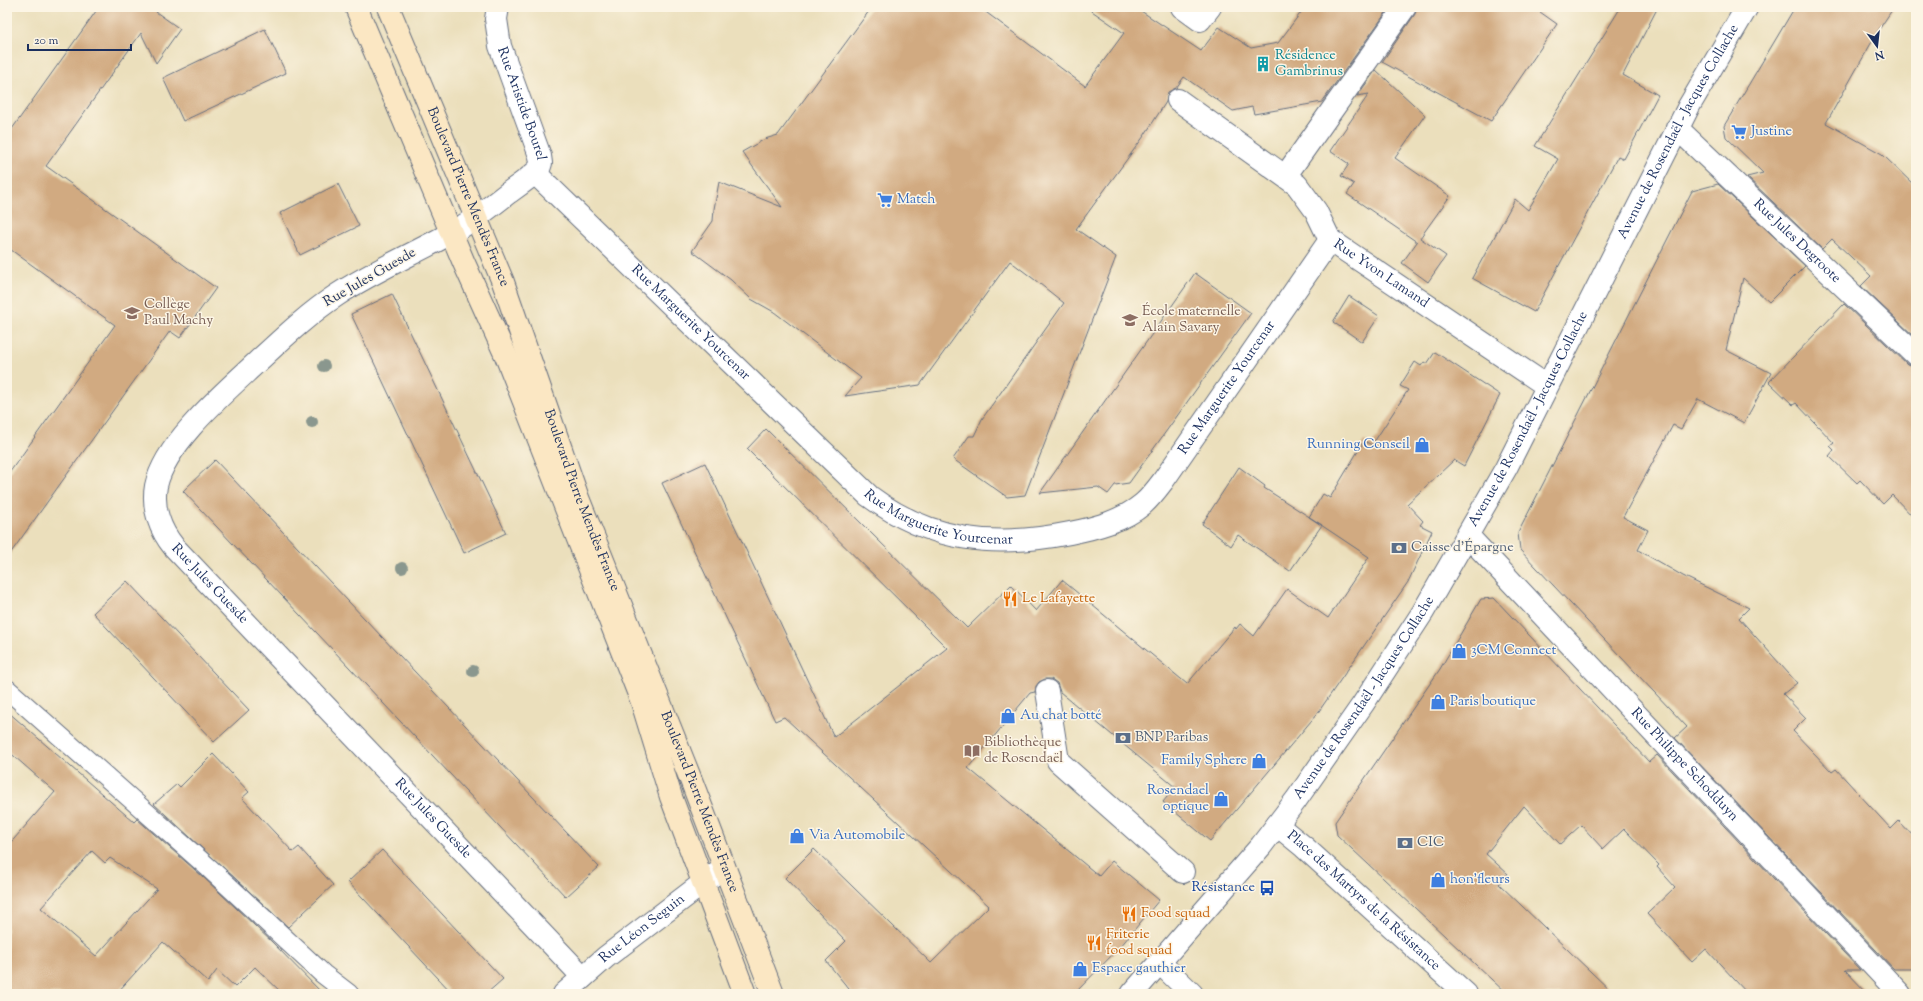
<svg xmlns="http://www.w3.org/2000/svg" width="1923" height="1001" viewBox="0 0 1923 1001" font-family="'Sorts Mill Goudy',serif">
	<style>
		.building { fill: #d1aa81; fill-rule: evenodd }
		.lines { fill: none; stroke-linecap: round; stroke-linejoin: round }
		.service-casing { stroke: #646d7f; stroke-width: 21 }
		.pedestrian-casing { stroke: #646d7f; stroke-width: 24 }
		.minor-casing { stroke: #646d7f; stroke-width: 24 }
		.tertiary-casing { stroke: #646d7f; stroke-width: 24 }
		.secondary-casing { stroke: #646d7f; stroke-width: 24 }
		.service { stroke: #fff; stroke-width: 19 }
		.pedestrian { stroke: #fff; stroke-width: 22 }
		.minor { stroke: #fff; stroke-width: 22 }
		.tertiary { stroke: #fff; stroke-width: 22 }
		.secondary { stroke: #fbe7c3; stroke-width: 22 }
		.tree { fill: #8a978e }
		.labels { text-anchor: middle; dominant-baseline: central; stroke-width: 3; stroke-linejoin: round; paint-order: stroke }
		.culture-label { font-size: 14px; fill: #0d838f; stroke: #fcf5e5; text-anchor: start }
		.street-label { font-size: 14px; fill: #1b2f5e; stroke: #fcf5e5 }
		.shop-label { font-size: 14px; fill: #366cbe; stroke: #fcf5e5; text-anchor: start }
		.education-label { font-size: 14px; fill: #785e54; stroke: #fcf5e5; text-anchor: start }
		.service-label { font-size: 14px; fill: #4e5e75; stroke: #fcf5e5; text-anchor: start }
		.food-label { font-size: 14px; fill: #c56008; stroke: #fcf5e5; text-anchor: start }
		.transit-label { font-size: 14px; fill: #164399; stroke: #fcf5e5; text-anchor: end }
	</style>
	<rect width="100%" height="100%" fill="#fcf5e5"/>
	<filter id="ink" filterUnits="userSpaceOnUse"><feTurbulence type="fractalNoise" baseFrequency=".025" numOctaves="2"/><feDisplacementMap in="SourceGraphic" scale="8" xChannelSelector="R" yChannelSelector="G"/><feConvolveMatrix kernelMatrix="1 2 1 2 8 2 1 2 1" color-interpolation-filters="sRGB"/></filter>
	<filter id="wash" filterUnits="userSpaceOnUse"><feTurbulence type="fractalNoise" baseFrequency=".012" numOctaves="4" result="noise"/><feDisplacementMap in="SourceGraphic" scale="16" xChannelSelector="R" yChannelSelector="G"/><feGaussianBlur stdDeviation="0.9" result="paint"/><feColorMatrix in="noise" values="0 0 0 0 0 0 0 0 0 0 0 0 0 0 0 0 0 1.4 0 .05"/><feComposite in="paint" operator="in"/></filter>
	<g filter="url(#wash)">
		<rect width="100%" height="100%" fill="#ebdfbc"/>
		<g id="blocks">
			<g class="building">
				<path d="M99,7H159L156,12L180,29L156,63L141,33L46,166L216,288L180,338L170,331L7,558V476L115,325L7,247V136Z"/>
				<path d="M872,7H979L1085,86L1124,33L1086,7H1135L1201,51L1219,27L1251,48L1278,43L1305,7H1390L1322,102L1254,114L1252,107L1233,111L1184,77L1176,88L1168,92L1166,102L1144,136L1076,229L1116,257L1025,495L1007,497L953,459L969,436H974L982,419L1064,303L1035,280L1010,261L920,385L845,396L861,378L774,312L751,299L731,280L692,251L713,221L714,209L719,182L782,207L742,152L765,139L778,135Z"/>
				<path d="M1417,7H1533L1557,24L1491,121L1382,62L1415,14Z"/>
				<path d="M1621,7H1658L1623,75L1658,95L1624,159L1618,156L1534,312L1472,278L1515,199L1528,210L1558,159L1535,146Z"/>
				<path d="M1795,7H1894L1878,31L1826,123L1882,154L1916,187V338L1861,286L1871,276L1832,239L1822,249L1747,177L1763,173L1726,137L1724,126Z"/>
				<path d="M265,29L286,73L183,121L163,78Z"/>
				<path d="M1376,70L1425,115L1395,158L1450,196L1420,238L1446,256L1428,282L1402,263L1417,242L1347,194L1354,184L1341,176L1349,164L1330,151L1369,94L1357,96Z"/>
				<path d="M338,184L359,226L300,255L280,213Z"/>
				<path d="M1718,184L1805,266L1769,302L1743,278L1726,350L1771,373L1744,423L1698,399L1681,429L1673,425L1623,517L1648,530L1638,550L1683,576L1749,608L1739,618L1797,683L1783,694L1806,718L1793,731L1832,772L1836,769L1891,829L1899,821L1916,839V969H1894L1675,738L1687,727L1520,550L1518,533L1692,191Z"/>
				<path d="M1195,273L1251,313L1129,483L1115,485L1108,494L1098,487L1040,493Z"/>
				<path d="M392,294L506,533L464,553L351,314Z"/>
				<path d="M1349,296L1379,316L1362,342L1333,322Z"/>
				<path d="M1844,304L1907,364L1916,367V520L1892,495L1883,504L1860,480L1857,483L1829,456L1834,450L1830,446L1834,443L1796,403L1793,405L1769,382Z"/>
				<path d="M1435,352L1500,395L1464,466L1454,460L1407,504L1423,521L1420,525L1432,531L1408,582L1317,714L1210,841L1163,802L1175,787L1060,692L1057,683L1051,679H1045L1039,682L1036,686L1035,692L1030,693L968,768L1099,876L1112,861L1159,900L1120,947L1074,994H853L826,961L846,941L785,878L814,849L931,963L989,906L784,717L775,721L662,483L705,463L834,737L947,648L747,449L766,429L967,628L1011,585L1036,611L1062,580L1187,684L1235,627L1236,629L1240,624L1254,636L1287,589L1328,618L1369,557L1309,517L1323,494L1330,498L1364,441L1372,445L1408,390L1400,386L1415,362L1421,366L1424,362L1427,364Z"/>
				<path d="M215,460L599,867L566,897L183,491Z"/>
				<path d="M1239,467L1265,486L1264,488L1322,525L1290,571L1238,535L1231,546L1202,524Z"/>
				<path d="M127,581L249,710L214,742L93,613Z"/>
				<path d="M1494,598L1649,762L1657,755L1860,970H1845L1868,994H1748L1706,949L1692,962L1647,914L1675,887L1657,867L1659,865L1624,829L1603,849L1581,825L1560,844L1524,806L1486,854L1508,874L1499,884L1614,994H1507L1337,835L1335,822L1440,669L1481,599Z"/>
				<path d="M7,711L134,822L137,819L202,876L272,942L323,994H283L255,967L235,987L217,970L208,982L163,942L116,994H7V847L55,792L7,750ZM92,851L105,863L110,858L157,889L96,956L41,908Z"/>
				<path d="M213,754L249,792L242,798L293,852L299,847L333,885L288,927L154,804L177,784L180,787Z"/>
				<path d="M382,850L503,979L486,994H453L348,882Z"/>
			</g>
		</g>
	</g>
	<g filter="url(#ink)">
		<use href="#blocks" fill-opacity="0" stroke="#646d7f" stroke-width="1"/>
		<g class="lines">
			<defs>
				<path id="service" d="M7,689L209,868L323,974L349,994"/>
				<path id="pedestrian" d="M1047,691L1058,761L1183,872"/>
				<g id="minor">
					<path id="s1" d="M498,7L496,19L500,46L540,156L541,163L539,169C530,178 518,186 508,193C490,207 472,222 451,233C414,254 373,271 337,295C308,314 282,339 256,363C225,392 165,443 156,486C152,508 160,530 174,547L583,977"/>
					<path d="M1182,7L1200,20L1210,7"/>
					<path id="s2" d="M1178,100L1297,185L1316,211L1330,240L1547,386"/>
					<path id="s3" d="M1677,128L1916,355"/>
					<path id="s4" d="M535,173L869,496C932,543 996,548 1070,533C1095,528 1123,521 1143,504C1150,498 1157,489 1163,481L1330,240"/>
					<path d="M1286,175L1405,7"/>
					<path id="s5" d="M1468,536L1900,994"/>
					<path id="s6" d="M1277,825L1304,847L1466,994"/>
					<path d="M1160,963L1192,994"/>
					<path id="s7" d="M564,994L606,957L724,867"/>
				</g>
				<g id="tertiary">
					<path id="s8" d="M1132,994L1261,846L1296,800L1363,704L1423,612L1506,468L1689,106L1747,7"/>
				</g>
				<g id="secondary">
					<path d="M356,7L464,263L506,356L642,702L671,797L745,994"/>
					<path id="s9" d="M388,7L503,282L578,498L693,785L773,994"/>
				</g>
			</defs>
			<use href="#service" class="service-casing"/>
			<use href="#pedestrian" class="pedestrian-casing"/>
			<use href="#minor" class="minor-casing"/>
			<use href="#tertiary" class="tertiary-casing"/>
			<use href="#secondary" class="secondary-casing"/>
			<use href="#service" class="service"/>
			<use href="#pedestrian" class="pedestrian"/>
			<use href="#minor" class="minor"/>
			<use href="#tertiary" class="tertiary"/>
			<use href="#secondary" class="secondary"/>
		</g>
		<g class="tree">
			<circle cx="324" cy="366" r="6"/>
			<circle cx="312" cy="422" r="6"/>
			<circle cx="402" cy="568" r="6"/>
			<circle cx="473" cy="671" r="6"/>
		</g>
	</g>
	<defs>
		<symbol id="building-bare" viewBox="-9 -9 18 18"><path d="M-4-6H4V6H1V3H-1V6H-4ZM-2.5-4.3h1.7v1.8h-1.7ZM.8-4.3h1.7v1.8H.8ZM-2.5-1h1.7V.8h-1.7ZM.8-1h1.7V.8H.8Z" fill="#0f9aa8" stroke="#fcf5e5" stroke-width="2.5" paint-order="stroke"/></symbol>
		<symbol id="supermarket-bare" viewBox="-9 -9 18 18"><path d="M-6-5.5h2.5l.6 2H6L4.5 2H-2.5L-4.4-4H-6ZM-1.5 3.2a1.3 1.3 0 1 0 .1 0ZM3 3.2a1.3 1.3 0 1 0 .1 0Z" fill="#3f7fe0" stroke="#fcf5e5" stroke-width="2.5" paint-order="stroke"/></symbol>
		<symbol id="school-bare" viewBox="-9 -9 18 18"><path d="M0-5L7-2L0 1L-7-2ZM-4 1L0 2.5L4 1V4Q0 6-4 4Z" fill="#8d6e63" stroke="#fcf5e5" stroke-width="2.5" paint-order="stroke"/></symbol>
		<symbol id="shop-bare" viewBox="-9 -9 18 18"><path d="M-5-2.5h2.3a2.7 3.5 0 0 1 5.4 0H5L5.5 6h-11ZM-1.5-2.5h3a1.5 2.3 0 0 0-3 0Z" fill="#3f7fe0" stroke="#fcf5e5" stroke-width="2.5" paint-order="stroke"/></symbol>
		<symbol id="bank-bare" viewBox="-9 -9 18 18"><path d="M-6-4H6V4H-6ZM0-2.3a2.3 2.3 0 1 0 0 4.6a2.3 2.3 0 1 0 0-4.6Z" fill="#5c6f8a" stroke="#fcf5e5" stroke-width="2.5" paint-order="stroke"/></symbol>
		<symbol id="restaurant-bare" viewBox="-9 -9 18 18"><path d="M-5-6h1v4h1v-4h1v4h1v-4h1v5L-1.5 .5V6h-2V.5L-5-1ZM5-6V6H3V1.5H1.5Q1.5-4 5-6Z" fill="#e8710a" stroke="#fcf5e5" stroke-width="2.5" paint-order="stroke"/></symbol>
		<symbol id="library-bare" viewBox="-9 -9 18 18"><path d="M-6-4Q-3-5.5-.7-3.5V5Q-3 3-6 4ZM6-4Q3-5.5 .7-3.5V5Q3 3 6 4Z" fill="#8d6e63" stroke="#fcf5e5" stroke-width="2.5" paint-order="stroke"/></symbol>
		<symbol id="bus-bare" viewBox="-9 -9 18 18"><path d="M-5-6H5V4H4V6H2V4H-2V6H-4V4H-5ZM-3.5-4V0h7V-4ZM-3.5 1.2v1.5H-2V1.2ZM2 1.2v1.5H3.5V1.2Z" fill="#1a4fb4" stroke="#fcf5e5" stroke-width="2.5" paint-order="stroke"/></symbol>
	</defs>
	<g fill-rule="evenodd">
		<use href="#building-bare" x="1252" y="53" width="22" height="22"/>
		<use href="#supermarket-bare" x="1728" y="121" width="22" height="22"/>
		<use href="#supermarket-bare" x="874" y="189" width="22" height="22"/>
		<use href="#school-bare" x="121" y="302" width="22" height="22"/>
		<use href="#school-bare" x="1119" y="309" width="22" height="22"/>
		<use href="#shop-bare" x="1411" y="434" width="22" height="22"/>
		<use href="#bank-bare" x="1388" y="537" width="22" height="22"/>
		<use href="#restaurant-bare" x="999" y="588" width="22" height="22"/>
		<use href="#shop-bare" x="1448" y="640" width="22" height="22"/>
		<use href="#shop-bare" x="1427" y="691" width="22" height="22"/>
		<use href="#shop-bare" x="997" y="705" width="22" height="22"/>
		<use href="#bank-bare" x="1112" y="727" width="22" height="22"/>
		<use href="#library-bare" x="961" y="740" width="22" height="22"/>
		<use href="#shop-bare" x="1248" y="750" width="22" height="22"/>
		<use href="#shop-bare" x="1210" y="788" width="22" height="22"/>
		<use href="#shop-bare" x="786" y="825" width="22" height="22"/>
		<use href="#bank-bare" x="1394" y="832" width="22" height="22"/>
		<use href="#shop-bare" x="1427" y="869" width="22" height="22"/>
		<use href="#bus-bare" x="1256" y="877" width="22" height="22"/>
		<use href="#restaurant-bare" x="1118" y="903" width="22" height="22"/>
		<use href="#restaurant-bare" x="1083" y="932" width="22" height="22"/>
		<use href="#shop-bare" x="1069" y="958" width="22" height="22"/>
	</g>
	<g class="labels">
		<g class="culture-label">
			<text x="1275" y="56">Résidence<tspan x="1275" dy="16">Gambrinus</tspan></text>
		</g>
		<g class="street-label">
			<text stroke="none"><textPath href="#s1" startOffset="101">Rue Aristide Bourel</textPath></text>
			<text stroke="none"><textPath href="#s8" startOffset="1025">Avenue de Rosendaël - Jacques Collache</textPath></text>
			<text stroke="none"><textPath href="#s9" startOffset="206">Boulevard Pierre Mendès France</textPath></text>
			<text stroke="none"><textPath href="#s3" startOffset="165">Rue Jules Degroote</textPath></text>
			<text stroke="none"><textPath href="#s2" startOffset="272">Rue Yvon Lamand</textPath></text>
			<text transform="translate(370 278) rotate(-30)">Rue Jules Guesde</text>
			<text stroke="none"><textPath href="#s4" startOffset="216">Rue Marguerite Yourcenar</textPath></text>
			<text stroke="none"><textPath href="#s4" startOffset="899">Rue Marguerite Yourcenar</textPath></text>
			<text stroke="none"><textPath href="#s8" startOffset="701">Avenue de Rosendaël - Jacques Collache</textPath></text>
			<text stroke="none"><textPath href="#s9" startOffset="530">Boulevard Pierre Mendès France</textPath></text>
			<text stroke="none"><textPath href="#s4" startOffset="539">Rue Marguerite Yourcenar</textPath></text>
			<text stroke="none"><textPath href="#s1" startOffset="792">Rue Jules Guesde</textPath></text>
			<text stroke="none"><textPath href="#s8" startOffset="377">Avenue de Rosendaël - Jacques Collache</textPath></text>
			<text stroke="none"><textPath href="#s5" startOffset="315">Rue Philippe Schodduyn</textPath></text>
			<text stroke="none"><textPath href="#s9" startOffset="854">Boulevard Pierre Mendès France</textPath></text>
			<text stroke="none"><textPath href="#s1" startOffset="1116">Rue Jules Guesde</textPath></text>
			<text stroke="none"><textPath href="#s6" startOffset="115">Place des Martyrs de la Résistance</textPath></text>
			<text stroke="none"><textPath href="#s7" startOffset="102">Rue Léon Seguin</textPath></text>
		</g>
		<g class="shop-label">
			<text x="1751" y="132">Justine</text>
			<text x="897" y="200">Match</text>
			<text x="1410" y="445" text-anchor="end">Running Conseil</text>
			<text x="1471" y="651">3CM Connect</text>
			<text x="1450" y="702">Paris boutique</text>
			<text x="1020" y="716">Au chat botté</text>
			<text x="1247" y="761" text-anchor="end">Family Sphere</text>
			<text x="1209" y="791" text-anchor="end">Rosendael<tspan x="1209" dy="16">optique</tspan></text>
			<text x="809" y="836">Via Automobile</text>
			<text x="1450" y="880">hon'fleurs</text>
			<text x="1092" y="969">Espace gauthier</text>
		</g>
		<g class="education-label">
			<text x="144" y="305">Collège<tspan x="144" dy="16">Paul Machy</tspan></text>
			<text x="1142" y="312">École maternelle<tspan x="1142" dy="16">Alain Savary</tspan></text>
			<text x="984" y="743">Bibliothèque<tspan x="984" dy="16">de Rosendaël</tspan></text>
		</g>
		<g class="service-label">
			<text x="1411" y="548">Caisse d'Épargne</text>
			<text x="1135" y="738">BNP Paribas</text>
			<text x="1417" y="843">CIC</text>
		</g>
		<g class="food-label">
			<text x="1022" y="599">Le Lafayette</text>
			<text x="1141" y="914">Food squad</text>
			<text x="1106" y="935">Friterie<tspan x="1106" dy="16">food squad</tspan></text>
		</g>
		<g class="transit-label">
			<text x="1255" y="888">Résistance</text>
		</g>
	</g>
	<rect width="1923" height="1001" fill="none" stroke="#fcf5e5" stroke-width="24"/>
	<g transform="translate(1877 46) rotate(165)" stroke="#fcf5e5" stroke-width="3" paint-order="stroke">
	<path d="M0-3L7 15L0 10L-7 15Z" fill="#1b2f5e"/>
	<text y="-6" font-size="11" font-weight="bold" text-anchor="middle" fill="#1b2f5e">N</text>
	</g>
	<path d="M28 44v6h103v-6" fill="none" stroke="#1b2f5e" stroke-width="2"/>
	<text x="34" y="44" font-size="12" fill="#1b2f5e" stroke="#fcf5e5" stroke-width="3" paint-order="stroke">20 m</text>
</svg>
